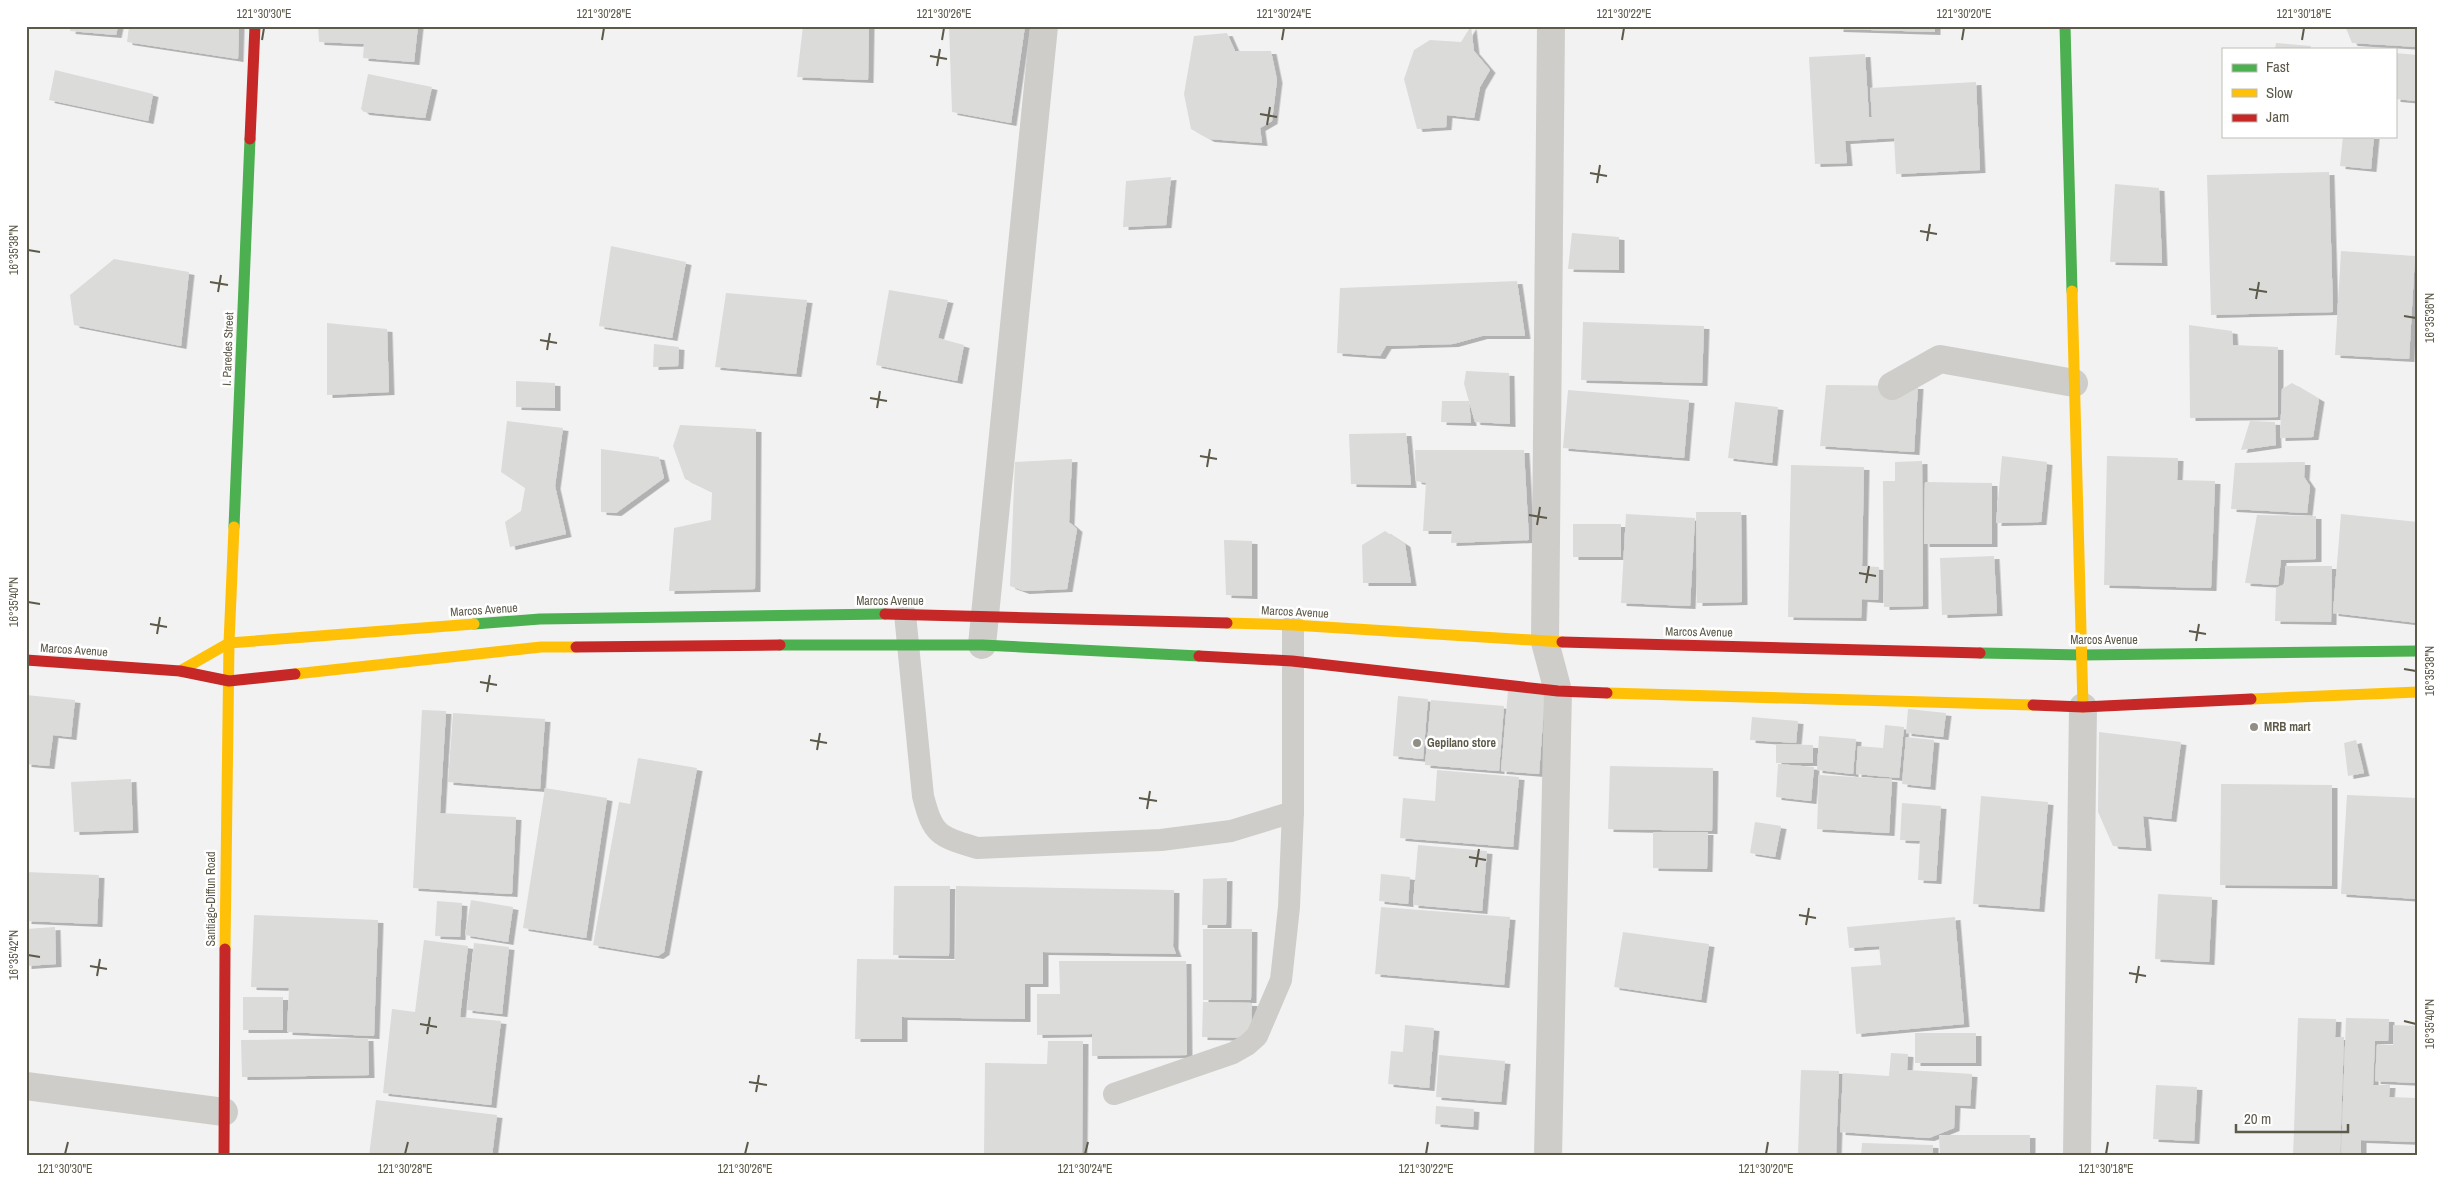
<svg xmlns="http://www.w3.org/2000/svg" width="2444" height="1182" viewBox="0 0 2444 1182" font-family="'Archivo Narrow',sans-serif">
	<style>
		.building { fill: #dbdbda; filter: url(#shadow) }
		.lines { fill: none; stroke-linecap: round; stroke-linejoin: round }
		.lane { stroke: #cecdca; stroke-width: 22 }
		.street { stroke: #cecdca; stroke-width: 28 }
		.fast { stroke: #4caf50; stroke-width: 11 }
		.slow { stroke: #ffc107; stroke-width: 11 }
		.jam { stroke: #c62828; stroke-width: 11 }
		.ticks { fill: none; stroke: #5d5a4a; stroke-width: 2 }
		.poi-dot { fill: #918f85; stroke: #fff; stroke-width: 2 }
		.labels { text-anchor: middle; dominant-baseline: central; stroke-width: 5; stroke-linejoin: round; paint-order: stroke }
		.street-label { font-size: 12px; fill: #5d5a4a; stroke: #fff }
		.poi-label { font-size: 12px; font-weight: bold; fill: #5d5a4a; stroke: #fff; text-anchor: start }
		.neatline { fill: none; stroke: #5d5a4a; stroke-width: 2 }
		.ticks-label { font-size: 12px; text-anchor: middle; fill: #5d5a4a }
	</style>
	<defs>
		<filter id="shadow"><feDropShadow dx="5.5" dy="3" stdDeviation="0" flood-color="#0004"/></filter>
	</defs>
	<rect width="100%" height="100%" fill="#f2f2f2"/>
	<g class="building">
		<path d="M71,26H118L116,35L70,31Z"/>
		<path d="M129,26H239L238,59L127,42Z"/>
		<path d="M318,26H418L414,62L363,58L364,44L319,42Z"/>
		<path d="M803,26H869L868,80L797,77Z"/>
		<path d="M949,26H1025L1011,123L952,112Z"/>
		<path d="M1471,26L1474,51L1490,70L1480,87L1474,118L1447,115L1446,127L1417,129L1404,79L1414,50L1430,40L1461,42Z"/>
		<path d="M1838,26H1935V32L1838,29Z"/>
		<path d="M2345,26H2418V47L2352,43Z"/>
		<path d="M1227,33L1235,51H1271L1277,80L1272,121L1260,128L1262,143L1209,139L1191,129L1184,94L1194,36Z"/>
		<path d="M2276,43L2311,46L2310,49H2275Z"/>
		<path d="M2395,53L2418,55V101L2395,99Z"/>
		<path d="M1865,54L1869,117H1872L1870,88L1976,82L1980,170L1896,174L1894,138L1845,141L1847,163L1815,164L1809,57Z"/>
		<path d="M55,70L153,94L148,121L49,100Z"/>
		<path d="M368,74L432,87L425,118L364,112L361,109Z"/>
		<path d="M2343,136H2374L2371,169L2340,166Z"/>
		<path d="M2329,172L2333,312L2211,315L2207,175Z"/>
		<path d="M1171,177L1166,225L1123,227L1126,181Z"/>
		<path d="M2115,184L2159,188L2162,263L2110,262Z"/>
		<path d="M1572,233L1619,237V270L1568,269Z"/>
		<path d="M611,246L686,262L672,338L599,326Z"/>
		<path d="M2341,251L2415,256L2409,359L2335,355Z"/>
		<path d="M114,259L189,272L181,346L74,325L70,295Z"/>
		<path d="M1517,281L1525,336H1482L1453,344L1386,346L1380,356L1337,353L1340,288Z"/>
		<path d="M889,290L948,300L938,338L964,345L957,381L876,365Z"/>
		<path d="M726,293L807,300L796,374L715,367Z"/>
		<path d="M1583,322L1704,326L1702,383L1581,380Z"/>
		<path d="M327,323L387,329L389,392L327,395Z"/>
		<path d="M2189,325L2232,331L2233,345L2278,347V417L2190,418Z"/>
		<path d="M654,344L679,347L678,366L653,367Z"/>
		<path d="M1466,371L1509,373L1510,424L1475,422L1464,384Z"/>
		<path d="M516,381L555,383V408L516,407Z"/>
		<path d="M2292,383L2319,399L2313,437L2280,438L2282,389Z"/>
		<path d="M1826,385L1918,386L1914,452L1820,446Z"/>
		<path d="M1568,390L1689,400L1684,458L1563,448Z"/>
		<path d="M1442,401H1469L1471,423L1441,422Z"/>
		<path d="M1735,402L1778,407L1772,463L1728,458Z"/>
		<path d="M507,421L563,428L555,486L566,534L510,547L505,522L521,511L525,488L501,472Z"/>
		<path d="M2250,421L2275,422L2276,445L2241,450Z"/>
		<path d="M680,425L756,429L755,589L669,591L674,528L711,520L712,492L685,479L673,446Z"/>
		<path d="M1406,433L1411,485L1351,484L1349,434Z"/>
		<path d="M601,449L659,457L664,478L616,513L601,512Z"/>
		<path d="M1415,450H1524L1529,540L1451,543L1452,531H1423L1426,483L1416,481Z"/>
		<path d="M2002,456L2047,462L2041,522L1996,523Z"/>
		<path d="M2107,456L2178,458L2177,480L2215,481L2211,588L2104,585Z"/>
		<path d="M1072,459L1069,522L1077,529L1067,589L1024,591L1010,586L1015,462Z"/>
		<path d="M1922,461L1923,606L1884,607L1883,481H1895V462Z"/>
		<path d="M2305,462L2304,477L2310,486L2307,513L2231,509L2235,463Z"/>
		<path d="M1791,465L1864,467L1862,566L1879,567L1878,600L1862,599L1861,618L1788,617Z"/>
		<path d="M1925,482L1992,483V544H1924Z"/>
		<path d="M1696,512H1741L1742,602L1697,603Z"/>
		<path d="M1626,514L1695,518L1690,606L1621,603Z"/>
		<path d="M2341,514L2418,522V623L2333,613Z"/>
		<path d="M2257,515L2316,516V559L2281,560L2278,585L2245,583Z"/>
		<rect x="1573" y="524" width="48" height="33"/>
		<path d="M1385,531L1405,544L1411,583H1363L1362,545Z"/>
		<path d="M1224,540L1252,541V596L1226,595Z"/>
		<path d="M1994,556L1997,613L1942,615L1940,558Z"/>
		<path d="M2285,566H2332L2331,622L2275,621L2276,588L2285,584Z"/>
		<path d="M1508,691L1545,694L1539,774L1501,771Z"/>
		<path d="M26,695L75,700L71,737L53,735L49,766L26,764Z"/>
		<path d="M1398,696L1428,699L1423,759L1393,756Z"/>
		<path d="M1431,700L1504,706L1499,771L1425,765Z"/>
		<path d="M1908,709L1946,713L1943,737L1906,733Z"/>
		<path d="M422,710L446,711L440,813L516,817L512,894L413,888Z"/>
		<path d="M453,713L545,719L540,789L448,782Z"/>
		<path d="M1752,717L1798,721L1796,743L1750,740Z"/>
		<path d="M1885,725L1904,727L1899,778L1856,774L1858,746L1883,748Z"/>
		<path d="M2099,732L2181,742L2171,819L2143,816L2146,848L2113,846L2098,812Z"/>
		<path d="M1819,736L1856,739L1853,774L1817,770Z"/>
		<path d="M1906,737L1934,740L1930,787L1902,784Z"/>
		<path d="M2356,740L2364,773L2348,776L2344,743Z"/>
		<path d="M1776,744L1813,745V763H1776Z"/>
		<path d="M638,758L697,768L664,952L658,956L593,945L619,802L630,804Z"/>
		<path d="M1778,764L1814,767L1811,801L1776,797Z"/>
		<path d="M1610,766L1713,768L1712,831L1608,829Z"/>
		<path d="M1437,770L1519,777L1513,847L1400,838L1403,798L1435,801Z"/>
		<path d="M1819,775L1892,779L1889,833L1817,829Z"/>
		<path d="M131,779L133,830L74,832L71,782Z"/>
		<path d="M2221,784L2332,785V886L2220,885Z"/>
		<path d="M545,788L607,798L586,938L523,928Z"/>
		<path d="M2347,795L2418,798V899L2341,894Z"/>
		<path d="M1981,796L2048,802L2039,909L1973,904Z"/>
		<path d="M1902,803L1941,806L1936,881L1918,880L1920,841L1900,840Z"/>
		<path d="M1755,822L1781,826L1775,857L1750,853Z"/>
		<path d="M1653,832H1708L1707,869L1653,868Z"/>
		<path d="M1418,845L1487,851L1482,911L1413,905Z"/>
		<path d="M26,872L99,875L97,924L26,921Z"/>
		<path d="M1381,874L1410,877L1408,904L1379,901Z"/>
		<path d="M1227,878L1226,925H1202L1203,879Z"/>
		<path d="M894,886H950L949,956L893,955Z"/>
		<path d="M956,886L1174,890L1173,946L1176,954L1043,952V984H1025V1019L902,1017V1039H855L857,959L955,960Z"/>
		<path d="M2158,894L2212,897L2209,962L2155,959Z"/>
		<path d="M471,900L513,907L508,942L465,935Z"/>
		<path d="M437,901L462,903L460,937L435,936Z"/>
		<path d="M1381,907L1510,917L1504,985L1375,974Z"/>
		<path d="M254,915L378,920L374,1036L287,1032L289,988L251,987Z"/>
		<path d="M1955,917L1964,1024L1856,1034L1851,967L1881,965L1879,946L1849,948L1847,927Z"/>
		<path d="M55,927L56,964L26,966V929Z"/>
		<path d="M1203,929H1252L1251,1000H1203Z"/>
		<path d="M1623,932L1709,944L1701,1000L1614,987Z"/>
		<path d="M424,940L468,946L460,1017L501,1021L491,1105L383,1093L392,1009L415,1012Z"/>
		<path d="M474,943L509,947L502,1014L467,1010Z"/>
		<path d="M1059,961H1186L1187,1055L1092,1056V1034L1037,1035V994H1060Z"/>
		<rect x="243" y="997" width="40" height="33"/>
		<path d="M1203,1002L1252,1003L1251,1038L1202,1037Z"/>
		<path d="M2298,1018L2336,1019L2335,1037H2344L2340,1156H2293Z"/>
		<path d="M2346,1018L2389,1019L2388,1041H2375L2373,1085H2390L2389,1097L2418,1098V1142L2361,1140V1156H2341Z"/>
		<path d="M1405,1025L1434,1028L1429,1088L1388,1084L1391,1051L1403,1052Z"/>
		<path d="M2393,1025L2418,1026V1083L2375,1081L2377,1044L2393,1045Z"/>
		<rect x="1915" y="1033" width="61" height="30"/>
		<path d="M368,1038L369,1075L242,1077L241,1040Z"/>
		<path d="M1048,1041H1083L1082,1155L984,1153L985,1063L1047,1064Z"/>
		<path d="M1891,1053L1908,1054L1907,1070L1972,1074L1970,1106L1955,1105L1954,1128L1929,1138L1840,1132L1843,1073L1889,1076Z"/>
		<path d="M1439,1055L1505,1061L1501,1102L1436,1097Z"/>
		<path d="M1801,1070L1839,1071L1836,1155L1798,1153Z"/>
		<path d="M2156,1085L2197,1087L2194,1141L2153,1139Z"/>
		<path d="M376,1100L497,1115L492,1156H369Z"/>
		<path d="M1436,1106L1474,1109L1473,1127L1435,1124Z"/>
		<path d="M1939,1135H2030V1156H1940Z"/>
		<path d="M1862,1143L1933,1145V1156H1861Z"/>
	</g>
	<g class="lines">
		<g class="lane">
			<path d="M905,614L923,796C933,835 938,836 977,848L1161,840L1231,831L1293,812"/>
			<path d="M1114,1094L1233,1053L1247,1045L1257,1036L1281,980L1289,907L1293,812V625"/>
		</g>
		<g class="street">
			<path d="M1892,386L1940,359L2074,383"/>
			<path d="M982,645L1044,26"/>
			<path d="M26,1086L224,1112"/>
			<path d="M1548,1156L1558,691L1545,642L1551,26"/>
			<path d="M2077,1156L2083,707"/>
		</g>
		<g class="fast">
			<path d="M2065,26L2072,291"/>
			<path d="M234,527L250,139"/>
			<path d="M474,624L540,619L885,614"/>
			<path d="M780,645H982L1199,656"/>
			<path d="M1980,653L2082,655L2418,651"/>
		</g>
		<g class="slow">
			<path d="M2072,291L2083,707"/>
			<path d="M1227,623L1293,625L1562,642"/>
			<path d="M180,671L229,643L474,624"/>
			<path d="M295,674L541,647H576"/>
			<path d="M1607,693L2033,705"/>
			<path d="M2251,699L2418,692"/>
			<path d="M225,949L229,643L234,527"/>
		</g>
		<g class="jam">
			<path d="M250,139L255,26"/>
			<path d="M885,614L1227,623"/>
			<path d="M1562,642L1980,653"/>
			<path d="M576,647L780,645"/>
			<path d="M1199,656L1292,661L1558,691L1607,693"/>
			<path d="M26,660L180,671L229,681L295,674"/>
			<path d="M2033,705L2083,707L2251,699"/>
			<path d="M224,1156L225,949"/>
		</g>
	</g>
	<path class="ticks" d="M262,40L264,28M602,40L604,28M942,40L944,28M1282,40L1284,28M1622,40L1624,28M1962,40L1964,28M2302,40L2304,28M930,56L947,59M937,66L940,49M1260,114L1277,117M1267,125L1270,107M1590,173L1607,176M1597,183L1600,165M1920,231L1937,234M1927,241L1930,224M28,250L40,252M210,282L228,285M2249,289L2267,292M218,292L221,275M2256,299L2259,282M2404,316L2416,318M540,340L557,343M547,350L550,333M870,398L887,401M877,408L880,391M1200,456L1217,459M1207,467L1210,449M1529,515L1547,518M1537,525L1540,507M1859,573L1876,576M1866,583L1869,566M28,602L40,604M150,624L167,627M2189,631L2206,634M157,634L160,617M2196,641L2199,624M2404,669L2416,671M480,682L497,685M487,692L490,675M810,740L827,743M817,750L820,733M1139,798L1157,801M1147,809L1150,791M1469,857L1486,860M1476,867L1479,849M1799,915L1816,918M1806,925L1809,908M28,955L40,957M90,966L107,969M2129,973L2146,976M97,976L100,959M2136,983L2139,966M2404,1021L2416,1024M420,1024L437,1027M427,1034L430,1017M749,1082L767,1085M756,1092L759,1075M65,1154L68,1142M405,1154L408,1142M745,1154L748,1142M1085,1154L1088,1142M1426,1154L1428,1142M1766,1154L1768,1142M2106,1154L2108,1142"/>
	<g class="poi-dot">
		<circle cx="2254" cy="727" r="5"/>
		<circle cx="1417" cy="743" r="5"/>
	</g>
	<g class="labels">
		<g class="street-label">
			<text transform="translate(228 349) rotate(-88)">I. Paredes Street</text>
			<text x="890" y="601">Marcos Avenue</text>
			<text transform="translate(484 610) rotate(-4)">Marcos Avenue</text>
			<text transform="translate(1295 612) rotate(3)">Marcos Avenue</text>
			<text transform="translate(1699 632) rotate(1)">Marcos Avenue</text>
			<text x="2104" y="640">Marcos Avenue</text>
			<text transform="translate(74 650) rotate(4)">Marcos Avenue</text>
			<text transform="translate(211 899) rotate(-90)">Santiago-Diffun Road</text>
		</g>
		<g class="poi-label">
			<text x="2264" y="727">MRB mart</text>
			<text x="1427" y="743">Gepilano store</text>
		</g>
	</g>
	<rect width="2444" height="1182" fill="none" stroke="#ffffff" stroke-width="55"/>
	<rect x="2222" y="48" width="175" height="90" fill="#ffffff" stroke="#bebdb7"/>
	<rect x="2232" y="64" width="25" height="8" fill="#4caf50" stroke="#bebdb7"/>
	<text x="2266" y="72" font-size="15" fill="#5d5a4a">Fast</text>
	<rect x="2232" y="89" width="25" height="8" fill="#ffc107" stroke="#bebdb7"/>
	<text x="2266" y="98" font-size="15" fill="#5d5a4a">Slow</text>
	<rect x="2232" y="114" width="25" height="8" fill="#c62828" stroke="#bebdb7"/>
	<text x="2266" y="122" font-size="15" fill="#5d5a4a">Jam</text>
	<path d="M2236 1124v8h112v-8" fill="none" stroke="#5d5a4a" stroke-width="2.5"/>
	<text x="2244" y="1124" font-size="15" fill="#5d5a4a" stroke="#ffffff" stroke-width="4" paint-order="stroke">20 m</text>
	<rect x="28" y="28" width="2388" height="1126" class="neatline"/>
	<g class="ticks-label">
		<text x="264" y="18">121°30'30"E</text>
		<text x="604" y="18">121°30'28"E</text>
		<text x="944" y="18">121°30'26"E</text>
		<text x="1284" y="18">121°30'24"E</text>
		<text x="1624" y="18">121°30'22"E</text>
		<text x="1964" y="18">121°30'20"E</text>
		<text x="2304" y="18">121°30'18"E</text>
		<text transform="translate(14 250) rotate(-90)" y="4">16°35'38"N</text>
		<text transform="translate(2430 318) rotate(-90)" y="4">16°35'36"N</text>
		<text transform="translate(14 602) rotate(-90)" y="4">16°35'40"N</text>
		<text transform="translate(2430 671) rotate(-90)" y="4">16°35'38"N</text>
		<text transform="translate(14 955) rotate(-90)" y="4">16°35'42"N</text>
		<text transform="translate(2430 1024) rotate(-90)" y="4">16°35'40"N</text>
		<text x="65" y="1173">121°30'30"E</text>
		<text x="405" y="1173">121°30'28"E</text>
		<text x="745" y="1173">121°30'26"E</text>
		<text x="1085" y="1173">121°30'24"E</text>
		<text x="1426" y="1173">121°30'22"E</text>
		<text x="1766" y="1173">121°30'20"E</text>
		<text x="2106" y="1173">121°30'18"E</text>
	</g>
</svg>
